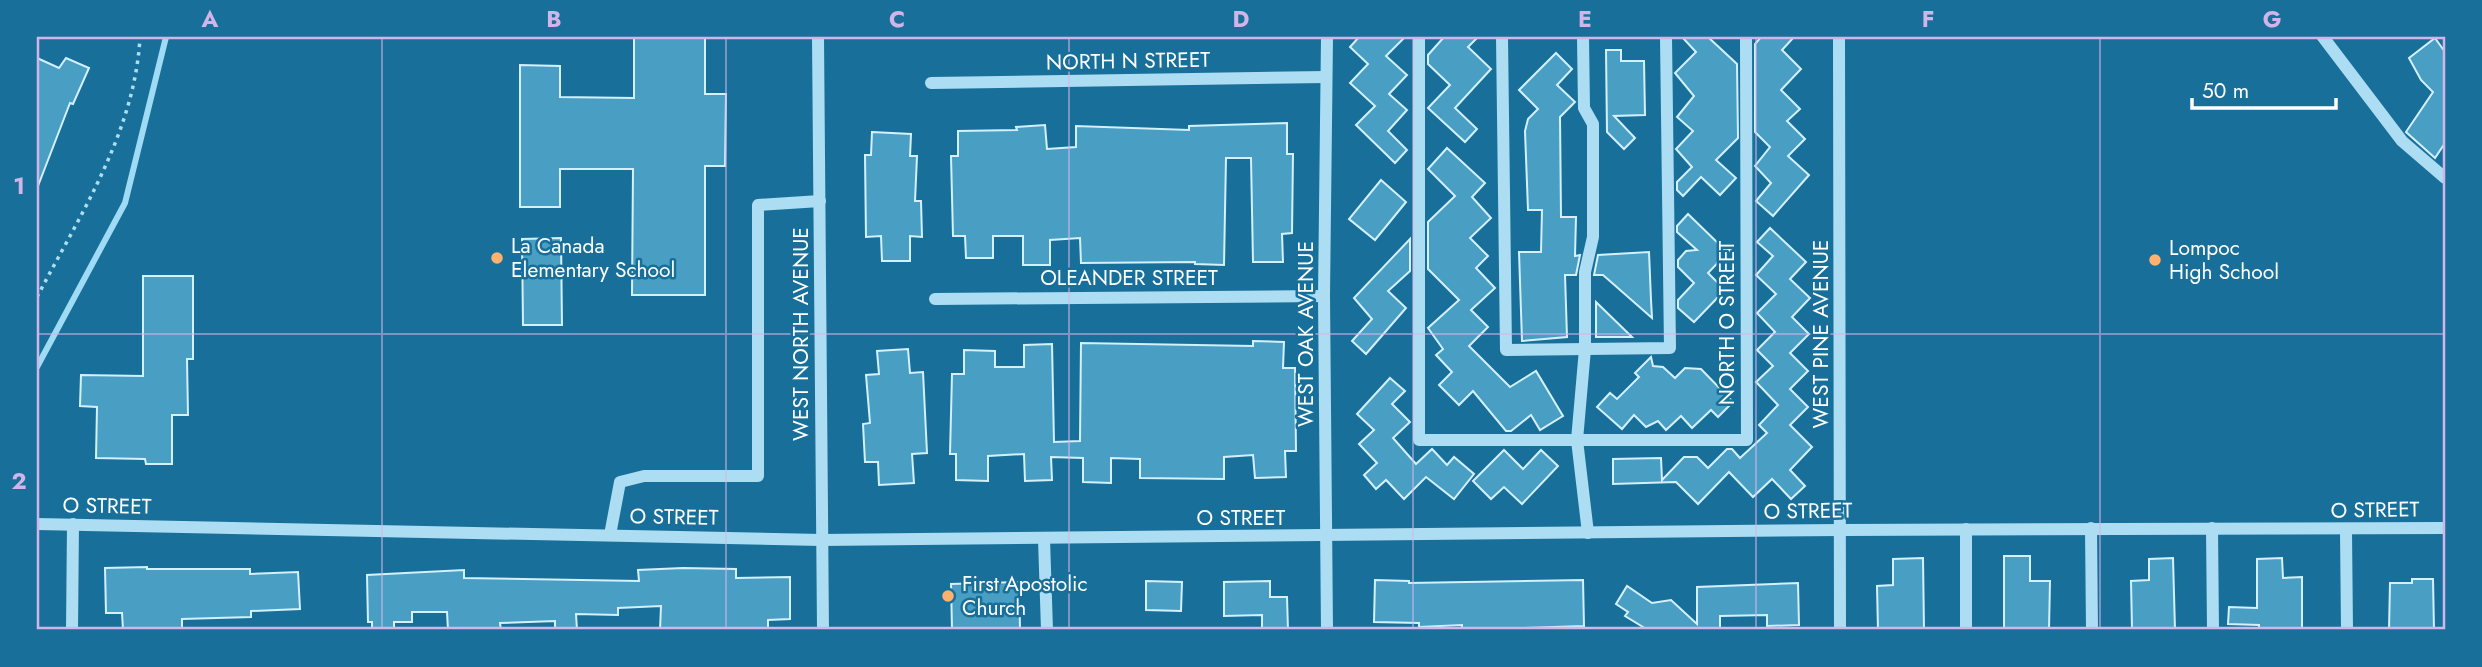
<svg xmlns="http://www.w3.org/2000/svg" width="2482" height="667" viewBox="0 0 2482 667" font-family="Jost,sans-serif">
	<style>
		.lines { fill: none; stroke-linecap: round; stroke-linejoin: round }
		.stream { stroke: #9fdbf4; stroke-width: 6 }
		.building { fill: #499ec3; stroke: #d4f0fc; stroke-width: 2 }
		.path { stroke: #adddf2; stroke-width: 3.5; stroke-dasharray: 3.5 5; stroke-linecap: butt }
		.minor { stroke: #adddf2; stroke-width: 12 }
		.grid { fill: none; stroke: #d1b5e9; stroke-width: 2; stroke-opacity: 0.55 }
		.poi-dot { fill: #ffb16d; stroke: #18709a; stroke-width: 2.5 }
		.labels { text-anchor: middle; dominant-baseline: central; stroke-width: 5; stroke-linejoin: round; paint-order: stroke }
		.street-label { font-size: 21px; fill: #fff; stroke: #18709a }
		.poi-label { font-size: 21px; fill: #fff; stroke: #18709a; text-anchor: start }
		.neatline { fill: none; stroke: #d1b5e9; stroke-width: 2.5 }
		.grid-label { font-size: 23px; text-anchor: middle; font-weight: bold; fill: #d1b5e9 }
	</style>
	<rect width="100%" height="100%" fill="#18709a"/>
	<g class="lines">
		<path class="stream" d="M37,367L125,203L166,37"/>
	</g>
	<g class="building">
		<path d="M634,37H705V94H726L725,166H705V295H632L633,169H560V207H520V65L560,66V97L634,98Z"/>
		<path d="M1359,37H1405L1386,56L1407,75L1389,94L1407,110L1388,131L1407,150L1395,163L1356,125L1375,106L1350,83L1368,64L1350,47Z"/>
		<path d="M1444,37H1478L1468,47L1491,69L1455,108L1477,129L1465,142L1428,108L1450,85L1428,64V55Z"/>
		<path d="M1682,37H1708L1737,64L1738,138L1716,160L1736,178L1720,195L1701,177L1683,196L1677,190V182L1692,167L1676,149L1693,131L1677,117L1694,96L1675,73L1696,52Z"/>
		<path d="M1761,37H1794L1782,50L1801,69L1781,90L1800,109L1787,121L1805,139L1788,156L1809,175L1773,216L1756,201L1771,183L1755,166L1770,147L1755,132V44Z"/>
		<path d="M2435,38L2445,52V143L2435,158L2406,132L2433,92L2421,80L2409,58Z"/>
		<path d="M1606,50H1621V61H1644L1645,115L1614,116L1635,138L1624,149L1607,132Z"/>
		<path d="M1556,53L1572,69L1557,85L1575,102L1560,117L1561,217H1576L1575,256L1580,255L1576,275H1565L1567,337L1522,341L1519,252H1541L1542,210H1528L1525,131L1528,119L1538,109L1519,90Z"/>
		<path d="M37,58L59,68L66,58L89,68L73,104L70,103L38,186Z"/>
		<path d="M1287,123V154H1293L1292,233L1282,234L1283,262H1253L1251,158H1226L1224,265L1195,264V262L1081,263L1080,238L1050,240V265H1023V236H993V258H966L965,236H953L951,156H958V131L1017,130L1016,127L1045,125L1047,149L1076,147V126L1189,130V126Z"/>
		<path d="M872,132L911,134L910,156H917L915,201H921L922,237L910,236V261H882L881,236L866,237L865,155H871Z"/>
		<path d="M1447,148L1485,183L1472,197L1491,218L1470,238L1488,256L1476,268L1495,288L1471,310L1488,327L1469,346L1510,387L1536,371L1563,416L1540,430L1531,415L1511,431H1506L1473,391L1459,405L1439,385L1452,372L1436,355L1443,349L1428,328L1459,300L1428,269V222L1455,196L1428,169Z"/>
		<path d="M1381,180L1406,202L1375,240L1349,219Z"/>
		<path d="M1688,214L1724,249H1731L1708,273L1725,290L1694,322L1678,308V300L1694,283L1678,267V260L1686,251L1697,250L1677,232V226Z"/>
		<path d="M1770,228L1806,262L1790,279L1810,298L1792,317L1809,334L1790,353L1808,371L1790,389L1808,407L1790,425L1812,447L1790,470L1805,486L1791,499L1772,479L1753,497L1729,472L1698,504L1676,482L1613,484V459L1661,458L1662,480L1684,457H1697L1708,468L1727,449H1732L1740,458L1767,433L1759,425L1778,405L1756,382L1773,366L1757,350L1775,332L1757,313L1776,294L1756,275L1773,256L1757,242Z"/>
		<path d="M561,238L562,325H523L522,239Z"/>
		<path d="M1410,239V271L1388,291L1406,308L1366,354L1352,341L1372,319L1354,298Z"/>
		<path d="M1649,252L1651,300L1652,318L1603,275H1594L1598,255Z"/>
		<path d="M143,276H193V359H187L188,415H172V464H146L145,459L96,458L97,407L80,406L81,375L143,376Z"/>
		<path d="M1596,302L1632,337H1596Z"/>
		<path d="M1253,341L1284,342L1283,368H1295L1296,451H1285L1286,477L1255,478L1253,455L1224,457V479L1140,478V459L1111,458V483L1083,482V458L1051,457L1052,480L1025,481L1024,454L988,456V481L956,480V454H950L952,374H964V350L995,351V367H1024V345L1052,344L1054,442L1080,441L1081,343L1253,346Z"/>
		<path d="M908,349L910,373L923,372L927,453L912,454L914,483L879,485L878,462H865L863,424L870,423L866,375L879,374L877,351Z"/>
		<path d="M1651,357L1653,366L1663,367L1675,378L1685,368L1701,369L1733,402L1718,417L1711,410L1692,428L1681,416L1666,430L1658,421L1646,427L1634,415L1622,429L1597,407L1610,393L1617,399L1639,377L1635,373Z"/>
		<path d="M1390,378L1405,391L1392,404L1410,422L1393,438L1416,464L1432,449L1447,465L1454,457L1474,474L1454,499L1426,477L1404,499L1386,480L1376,489L1364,475L1377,463L1359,444L1374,430L1357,414Z"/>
		<path d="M1504,450L1523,469L1541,450L1558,466L1522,504L1504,487L1491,499L1473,481Z"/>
		<path d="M2004,556H2030V581H2050L2049,629L2004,630Z"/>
		<path d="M1923,558L1924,630H1878L1877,586L1893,585V559Z"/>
		<path d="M2173,558L2175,630L2132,629L2131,581L2149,580V559Z"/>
		<path d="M2282,558L2283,578L2302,577V629L2259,630V625L2228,624L2229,607L2257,608V559Z"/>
		<path d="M147,567V569H250V574L298,572L300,609L251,611V617L182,619V630H123L122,613H106L105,568Z"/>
		<path d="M683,568L736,569V578L790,577V619L768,620V630H660L661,606L618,608V615L576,614L577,630H555V621L500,623L501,630H448L447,612H412V622H394V630H372V622H368L367,575L464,570V578L639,581L638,570Z"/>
		<path d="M2412,579H2433L2434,630H2389L2390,583H2412Z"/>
		<path d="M1375,580L1409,581V583L1583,580L1584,626L1462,630V625L1419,627V623L1374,622Z"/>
		<path d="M1146,581L1182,582L1181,611L1146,610Z"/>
		<path d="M1270,581V597H1287L1288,630H1262V615L1224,616V582Z"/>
		<path d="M1019,582L1020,628L952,629L951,584Z"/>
		<path d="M1798,583L1799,625L1767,626V615L1720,616V630H1648L1625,616L1628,612L1616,604L1627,586L1652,603L1671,600L1697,624V587Z"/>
	</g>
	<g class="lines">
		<path class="path" d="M37,297C80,215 135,132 140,37"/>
		<g class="minor">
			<path d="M818,37L823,630"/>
			<path d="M1419,37V440H1747L1746,37"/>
			<path d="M1502,37L1506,350L1670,348L1666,37"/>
			<path d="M1583,37L1584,108L1593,124V237L1585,272V349L1577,440L1588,533"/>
			<path d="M1839,37L1840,630"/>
			<path d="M2323,37L2402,141L2445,178"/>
			<path d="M931,83L1326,77"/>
			<path d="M935,299L1324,296"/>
			<path d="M37,524L821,540L1841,530L2445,528"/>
			<path d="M2091,528L2092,630"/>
			<path d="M2212,528L2213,630"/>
			<path d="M1966,529V630"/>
			<path d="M2346,531L2347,630"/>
			<path d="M610,535L620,482L644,476H758V205L820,201"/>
			<path d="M1044,539L1047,630"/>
			<path d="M72,630L73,524"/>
			<path d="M1327,630L1324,296L1327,37"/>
		</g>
	</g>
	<path class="grid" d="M382,37V630M726,37V630M1069,37V630M1413,37V630M1756,37V630M2100,37V630M37,334H2445"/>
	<g class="poi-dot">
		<circle cx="497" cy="258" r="7"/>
		<circle cx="2155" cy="260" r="7"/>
		<circle cx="948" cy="596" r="7"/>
	</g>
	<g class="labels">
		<g class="street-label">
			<text transform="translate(1128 61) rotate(-1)">NORTH N STREET</text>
			<text x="1129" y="278">OLEANDER STREET</text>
			<text transform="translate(1727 323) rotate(-90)">NORTH O STREET</text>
			<text transform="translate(801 334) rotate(-90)">WEST NORTH AVENUE</text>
			<text transform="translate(1306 334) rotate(-90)">WEST OAK AVENUE</text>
			<text transform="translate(1821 334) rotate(-90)">WEST PINE AVENUE</text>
			<text transform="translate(107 506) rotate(1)">O STREET</text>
			<text transform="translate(2375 510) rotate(-1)">O STREET</text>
			<text transform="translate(1808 511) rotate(-1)">O STREET</text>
			<text transform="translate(674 517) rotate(1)">O STREET</text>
			<text x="1241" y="518">O STREET</text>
		</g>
		<g class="poi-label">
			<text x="511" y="246">La Canada<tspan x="511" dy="24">Elementary School</tspan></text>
			<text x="2169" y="248">Lompoc<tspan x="2169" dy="24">High School</tspan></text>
			<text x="962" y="584">First Apostolic<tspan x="962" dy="24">Church</tspan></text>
		</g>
	</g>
	<rect width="2482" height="667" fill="none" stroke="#18709a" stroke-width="77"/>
	<path d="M2192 98v10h144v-10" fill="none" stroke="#ffffff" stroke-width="3.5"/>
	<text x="2202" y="98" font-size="21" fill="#ffffff" stroke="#18709a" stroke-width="5" paint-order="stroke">50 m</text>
	<rect x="38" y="38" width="2406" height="590" class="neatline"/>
	<g class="grid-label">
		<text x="210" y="27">A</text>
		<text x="554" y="27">B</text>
		<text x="897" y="27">C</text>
		<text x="1241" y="27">D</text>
		<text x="1585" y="27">E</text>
		<text x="1928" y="27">F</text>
		<text x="2272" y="27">G</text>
		<text x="19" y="194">1</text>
		<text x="19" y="489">2</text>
	</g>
</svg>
